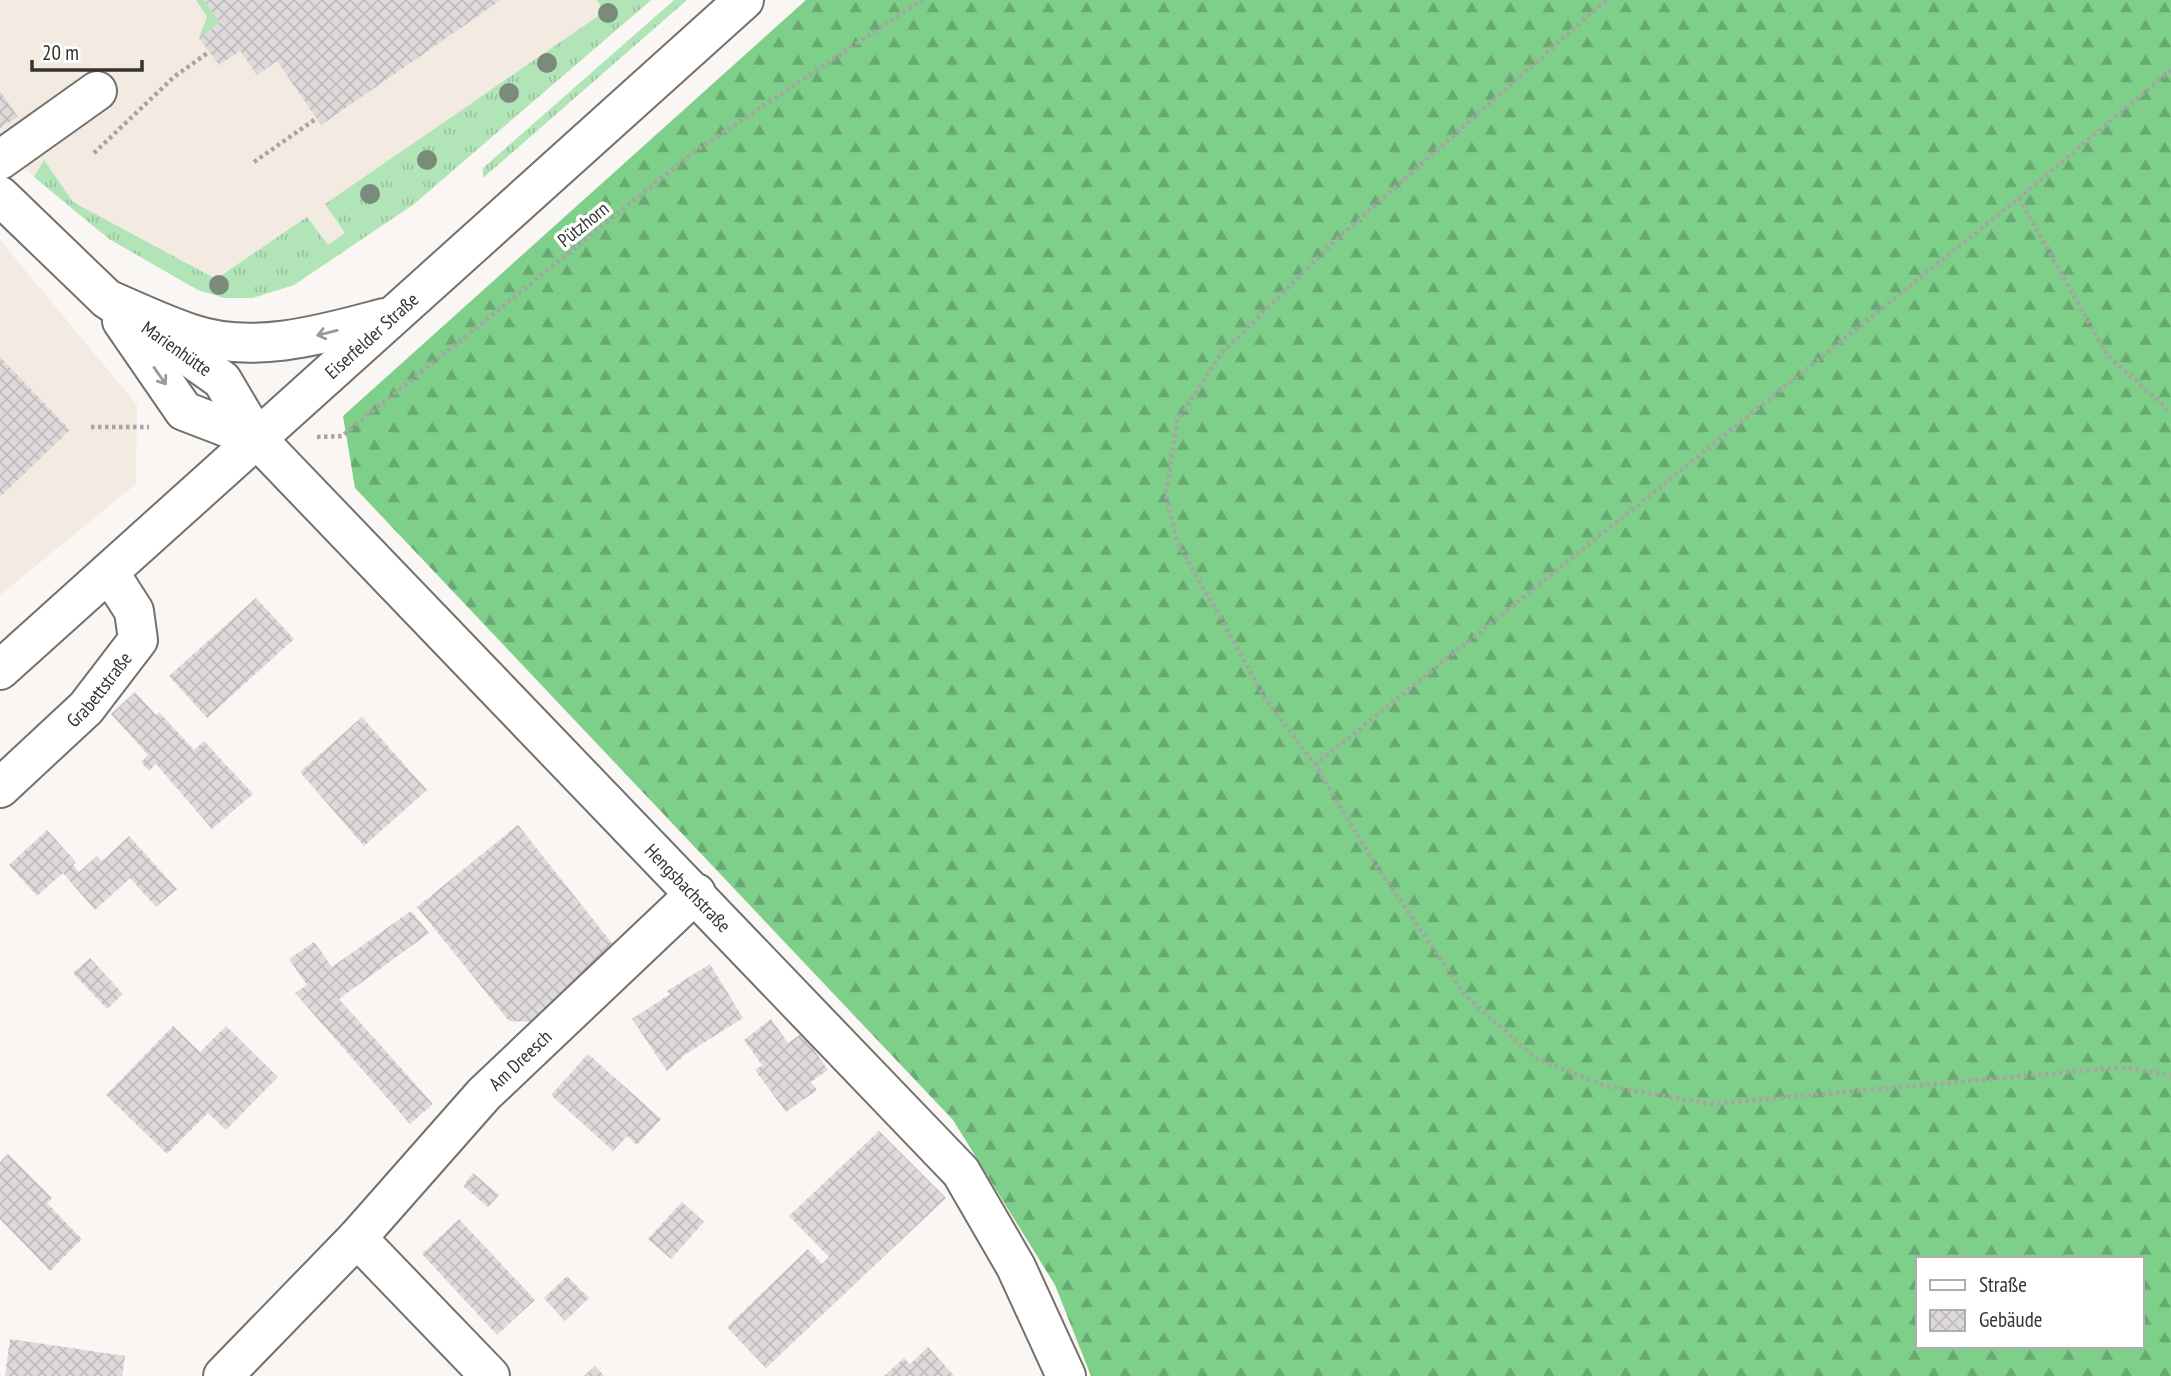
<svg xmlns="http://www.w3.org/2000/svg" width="2171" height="1376" viewBox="0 0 2171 1376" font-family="'PT Sans Narrow',sans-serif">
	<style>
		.built { fill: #f3ebe2 }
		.grass { fill: url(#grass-tufts) }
		.forest { fill: url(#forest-firs); fill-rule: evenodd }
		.building { fill: url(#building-cross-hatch) }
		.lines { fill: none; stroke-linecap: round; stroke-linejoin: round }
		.minor-casing { stroke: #73706e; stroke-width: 42 }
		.major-casing { stroke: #73706e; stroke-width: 42 }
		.path { stroke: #a7a5a3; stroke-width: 4.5; stroke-dasharray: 3.5 3.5; stroke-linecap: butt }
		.minor { stroke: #fff; stroke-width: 38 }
		.major { stroke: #fff; stroke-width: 38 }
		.tree { fill: #7a8b7b }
		.oneway { stroke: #9a9a99 }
		.labels { text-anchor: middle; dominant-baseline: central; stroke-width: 7; stroke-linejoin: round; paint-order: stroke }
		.street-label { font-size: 19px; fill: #353433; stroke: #fff }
	</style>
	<defs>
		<pattern id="grass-tufts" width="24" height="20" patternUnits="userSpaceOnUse" patternTransform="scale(1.75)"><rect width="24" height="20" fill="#b1e5b7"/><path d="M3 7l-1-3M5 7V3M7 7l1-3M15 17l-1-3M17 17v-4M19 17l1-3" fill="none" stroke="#99c59e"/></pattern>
		<pattern id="forest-firs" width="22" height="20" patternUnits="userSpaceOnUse" patternTransform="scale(1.75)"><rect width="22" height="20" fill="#7ecf8a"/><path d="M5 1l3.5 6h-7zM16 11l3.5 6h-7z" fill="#68a971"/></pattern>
		<pattern id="building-cross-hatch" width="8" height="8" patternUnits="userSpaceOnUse" patternTransform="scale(1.75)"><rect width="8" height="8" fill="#dedadb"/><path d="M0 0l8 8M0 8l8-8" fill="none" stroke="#bfbcbc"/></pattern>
	</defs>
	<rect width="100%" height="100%" fill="#f9f6f3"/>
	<g class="built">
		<path d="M0,0H652L414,204L294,285L252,298H224L198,290L109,239L34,177L0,141Z"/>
		<path d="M0,240L137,405L136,484L0,595Z"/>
	</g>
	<g class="grass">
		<path d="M196,0H204L220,23L199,38L207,17Z"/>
		<path d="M597,0H651L414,204L294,285L252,298H224L198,290L109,239L34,177L44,160L73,202L216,279L307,217L328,245L345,233L325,204L604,12Z"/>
		<path d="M674,0H687L483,178V168Z"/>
	</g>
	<path class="forest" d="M806,0H2171V1376H1091L1055,1285L953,1120L355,488L343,416ZM1917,1259H2141V1346H1917Z"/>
	<g class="building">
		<path d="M204,0H501L321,125L277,61L257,75L240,51L219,65L199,38L220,23Z"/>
		<path d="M0,91L18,117L0,128Z"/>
		<path d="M0,357L70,430L0,497Z"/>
		<path d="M256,598L294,639L207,718L169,676Z"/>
		<path d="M135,692L156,715L159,712L194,750L204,741L253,794L212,829L156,764L149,771L141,762L148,755L111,714Z"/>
		<path d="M362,717L427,790L364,846L300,772Z"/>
		<path d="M518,825L615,947L536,1022L509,1021L417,907Z"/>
		<path d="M47,830L76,862L73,865L79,872L97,856L102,861L129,836L177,889L156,907L130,878L95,910L63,873L37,896L9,865Z"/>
		<path d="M411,911L429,933L339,999L433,1104L410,1124L295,993L307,985L289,959L314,942L332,967Z"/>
		<path d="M90,958L123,994L107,1009L73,973Z"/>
		<path d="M710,964L743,1018L686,1054L667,1071L632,1019L670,994L667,991Z"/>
		<path d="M771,1019L788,1043L802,1033L828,1070L811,1082L817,1090L786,1112L755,1070L762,1065L744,1040Z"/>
		<path d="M173,1026L200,1052L226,1026L278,1077L226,1130L208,1113L167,1154L106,1095Z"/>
		<path d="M588,1054L661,1119L637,1145L627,1136L613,1151L551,1095Z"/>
		<path d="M879,1131L946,1198L766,1368L727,1327L808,1249L822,1264L829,1257L789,1216Z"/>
		<path d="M8,1154L52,1198L47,1203L82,1239L50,1271L0,1219V1162Z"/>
		<path d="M473,1173L499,1195L488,1207L463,1186Z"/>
		<path d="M682,1202L704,1222L671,1259L648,1239Z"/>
		<path d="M459,1219L535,1300L497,1335L422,1254Z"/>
		<path d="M567,1276L589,1298L565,1321L544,1298Z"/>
		<path d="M10,1339L125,1356L122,1376H5Z"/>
		<path d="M928,1347L954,1376H884L904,1358L910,1364Z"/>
		<path d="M595,1366L604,1376H584Z"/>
	</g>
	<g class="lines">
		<defs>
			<g id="minor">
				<path d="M0,160L97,91"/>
				<path id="s1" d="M0,196L107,299L222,380L257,439L961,1172L1016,1267L1066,1376"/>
				<path d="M122,321L184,411L257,439"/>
				<path id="s2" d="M0,788L86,708L138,640L134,611L109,572"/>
				<path d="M357,1238L490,1376"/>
				<path id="s3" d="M223,1376L357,1238L484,1094L696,893"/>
			</g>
			<g id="major">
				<path d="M107,299C135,311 164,325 192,334C254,355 324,334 384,318"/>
				<path id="s4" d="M0,670L744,0"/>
			</g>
		</defs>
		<use href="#minor" class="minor-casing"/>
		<use href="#major" class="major-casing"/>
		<g class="path">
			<path d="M1606,0L1337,239L1221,354L1177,421L1166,495L1177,541L1265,698L1315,765L1374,862L1466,996L1535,1058L1606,1086L1711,1104L2126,1067L2171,1076"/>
			<path d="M94,153L175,76L209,52"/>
			<path d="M254,162L317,118"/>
			<path d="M2019,198L2107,355L2171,412"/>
			<path d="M91,427H149"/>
			<path d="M317,437L342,436L695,151L922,0"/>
			<path d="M1315,765L2019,198L2171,70"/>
		</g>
		<use href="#minor" class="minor"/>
		<use href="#major" class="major"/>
	</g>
	<g class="tree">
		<circle cx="608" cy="13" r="10"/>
		<circle cx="547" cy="63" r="10"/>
		<circle cx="509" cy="93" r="10"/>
		<circle cx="427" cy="160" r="10"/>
		<circle cx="370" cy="194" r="10"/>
		<circle cx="219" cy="285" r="10"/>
	</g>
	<defs><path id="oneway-shaft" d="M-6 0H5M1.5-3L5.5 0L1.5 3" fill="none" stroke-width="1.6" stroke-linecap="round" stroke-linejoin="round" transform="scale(1.75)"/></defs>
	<g class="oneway">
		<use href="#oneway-shaft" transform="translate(327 333) rotate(166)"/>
		<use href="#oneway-shaft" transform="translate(160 376) rotate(55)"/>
	</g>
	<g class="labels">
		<g class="street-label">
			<text transform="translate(583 224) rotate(-39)">Pützhorn</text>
			<text stroke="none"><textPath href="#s4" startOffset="500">Eiserfelder Straße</textPath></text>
			<text stroke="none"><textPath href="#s1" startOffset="234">Marienhütte</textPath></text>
			<text stroke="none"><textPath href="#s2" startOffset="140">Grabettstraße</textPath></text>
			<text stroke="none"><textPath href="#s1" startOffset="980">Hengsbachstraße</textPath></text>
			<text stroke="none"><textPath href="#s3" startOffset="434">Am Dreesch</textPath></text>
		</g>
	</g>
	<rect x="1916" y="1257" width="228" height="91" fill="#ffffff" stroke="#aeaead" stroke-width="2"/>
	<rect x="1930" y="1280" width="35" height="10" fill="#ffffff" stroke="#aeaead" stroke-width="2"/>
	<text x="1979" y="1292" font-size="21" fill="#353433">Straße</text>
	<rect x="1930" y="1310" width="35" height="21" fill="url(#building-cross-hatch)" stroke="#aeaead" stroke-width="2"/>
	<text x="1979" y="1327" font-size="21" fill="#353433">Gebäude</text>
	<path d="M32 60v10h110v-10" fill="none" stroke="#353433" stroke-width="3.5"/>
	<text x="42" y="60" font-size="21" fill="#353433" stroke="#ffffff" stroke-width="5" paint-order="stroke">20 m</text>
</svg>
